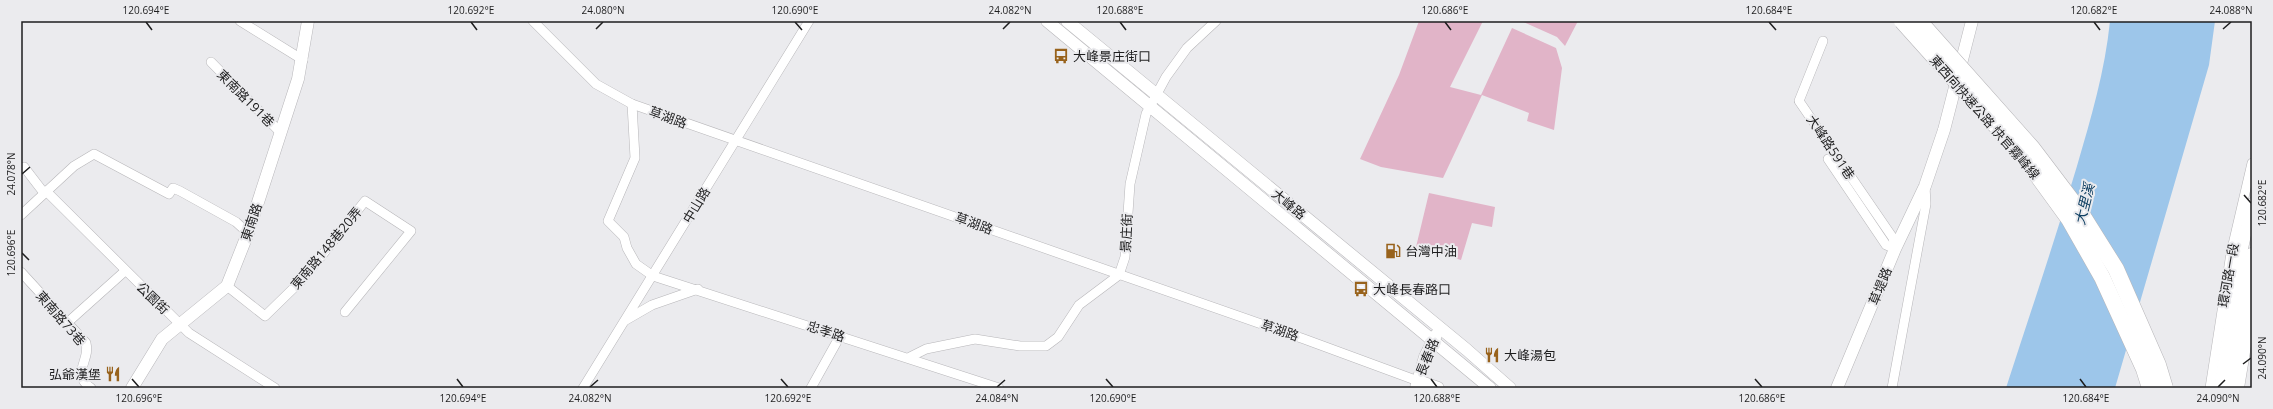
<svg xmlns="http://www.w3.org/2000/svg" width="2273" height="409" viewBox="0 0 2273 409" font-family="'Open Sans','Noto Sans TC',sans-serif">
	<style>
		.green { fill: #e1b4c8 }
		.water { fill: #9dc6ea }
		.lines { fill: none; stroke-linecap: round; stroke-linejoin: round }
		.minor-casing { stroke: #b7b6b9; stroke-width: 10 }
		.tertiary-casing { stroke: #b7b6b9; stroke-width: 13 }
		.trunk-casing { stroke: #b7b6b9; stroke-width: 17 }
		.minor { stroke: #fff; stroke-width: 9 }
		.tertiary { stroke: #fff; stroke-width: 12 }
		.trunk { stroke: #fff; stroke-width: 16 }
		.trunk-bridge-casing { stroke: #b7b6b9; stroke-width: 17; stroke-linecap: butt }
		.trunk-bridge { stroke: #fff; stroke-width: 16 }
		.ticks { fill: none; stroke: #1e1e1f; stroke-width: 1.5 }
		.labels { text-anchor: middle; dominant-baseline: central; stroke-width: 4; stroke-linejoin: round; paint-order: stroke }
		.poi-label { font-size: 13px; fill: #1e1e1f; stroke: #ebebee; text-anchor: start }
		.street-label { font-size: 13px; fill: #1e1e1f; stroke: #ebebee }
		.water-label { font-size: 14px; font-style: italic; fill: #0f3f62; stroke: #ebebee }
		.neatline { fill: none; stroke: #1e1e1f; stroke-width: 1.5 }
		.ticks-label { font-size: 10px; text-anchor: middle; fill: #1e1e1f }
	</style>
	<rect width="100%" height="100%" fill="#ebebee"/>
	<g class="green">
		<path d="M1419,21H1483L1450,87L1481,95L1512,28L1556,48L1562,68L1554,130L1527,121L1529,113L1482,95L1443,178L1381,167L1360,159L1399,75Z"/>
		<path d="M1521,21H1578L1565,46L1557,37Z"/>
		<path d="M1429,193L1495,207L1492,227L1472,223L1461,260L1416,247Z"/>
	</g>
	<path class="water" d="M2110,21H2215L2209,65L2115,388H2006C2030,314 2055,240 2077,166C2091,118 2105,71 2110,21Z"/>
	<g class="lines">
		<defs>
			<g id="minor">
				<path d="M240,21L303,60"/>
				<path d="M533,21L596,84L632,104L1304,339L1418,381"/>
				<path d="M1823,41L1799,101L1893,238L1895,249"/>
				<path d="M211,62L281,133"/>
				<path d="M632,104L635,158L608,221L624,237L627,248L636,264L653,276L999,388"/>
				<path d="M1828,159L1886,245L1895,249"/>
				<path d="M24,167L44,193"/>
				<path d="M46,191L189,333L275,388"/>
				<path d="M21,215L74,166L94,154L169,194L173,188L180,191L236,222L248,233"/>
				<path d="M21,272L86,343C91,360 70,374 91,388"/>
				<path d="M227,286L265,316L304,278L365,201L411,231L345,312"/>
				<path d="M626,320L652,305L698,289"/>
				<path d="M67,323L125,271"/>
				<path d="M910,357L926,349L975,339L1020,346H1046L1058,337L1079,305L1119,275L1125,257L1130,184L1146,114L1166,77L1187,48L1216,21"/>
				<path d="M583,388L809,21"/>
				<path d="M811,388L840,336"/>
				<path d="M1892,388L1926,204L1925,186"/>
				<path d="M2210,388L2231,253L2252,163"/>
			</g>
			<g id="tertiary">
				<path d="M1047,21L1490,388"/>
				<path d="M1067,21L1467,350L1510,388"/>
				<path d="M1418,381L1438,388"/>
				<path d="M132,388L162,339L227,286L248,233L298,79L308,21"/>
				<path d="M1416,388L1425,357L1436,335"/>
				<path d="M1837,388L1895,249L1925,186L1944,130L1972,21"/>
				<path d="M2220,388L2240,257L2252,204"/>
				<path d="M2238,388L2252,303"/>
			</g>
			<path id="trunk" d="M2229,388L2237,330L2252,256"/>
		</defs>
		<use href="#minor" class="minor-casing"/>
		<use href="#tertiary" class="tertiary-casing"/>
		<use href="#trunk" class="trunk-casing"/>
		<use href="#minor" class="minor"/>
		<use href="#tertiary" class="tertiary"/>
		<use href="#trunk" class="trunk"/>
		<defs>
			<g id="trunk-bridge">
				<path d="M1902,21L2024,157L2069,219L2102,277L2144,369L2150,388"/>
				<path d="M1919,21L2032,148L2079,210L2116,269L2158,365L2165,388"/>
			</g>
		</defs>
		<use href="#trunk-bridge" class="trunk-bridge-casing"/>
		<use href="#trunk-bridge" class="trunk-bridge"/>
	</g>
	<path class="ticks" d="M146,22L152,30M471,22L477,30M795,22L802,30M1120,22L1126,30M1445,22L1451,30M1769,22L1776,30M2094,22L2100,30M596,29L603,22M1003,29L1010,22M2223,29L2231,22M22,174L30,167M2244,195L2251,203M22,253L29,260M2243,364L2251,358M132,379L139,387M457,379L463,387M781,379L788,387M1106,379L1113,387M1431,379L1437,387M1755,379L1762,387M2080,379L2086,387M590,387L598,380M997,387L1005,380M2218,387L2225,380"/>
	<defs>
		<symbol id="bus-bare" viewBox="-9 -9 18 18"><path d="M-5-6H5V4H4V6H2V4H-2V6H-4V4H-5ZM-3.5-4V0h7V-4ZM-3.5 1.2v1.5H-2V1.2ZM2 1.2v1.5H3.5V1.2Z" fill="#98621b" stroke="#ebebee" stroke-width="2.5" paint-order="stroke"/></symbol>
		<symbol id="fuel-bare" viewBox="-9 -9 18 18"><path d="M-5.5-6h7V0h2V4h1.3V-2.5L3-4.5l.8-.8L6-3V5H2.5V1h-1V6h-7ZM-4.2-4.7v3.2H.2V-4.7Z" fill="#98621b" stroke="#ebebee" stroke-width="2.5" paint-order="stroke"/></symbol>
		<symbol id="restaurant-bare" viewBox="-9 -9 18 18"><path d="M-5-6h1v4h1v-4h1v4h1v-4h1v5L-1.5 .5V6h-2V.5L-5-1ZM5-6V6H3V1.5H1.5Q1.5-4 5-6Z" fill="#98621b" stroke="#ebebee" stroke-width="2.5" paint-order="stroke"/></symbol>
	</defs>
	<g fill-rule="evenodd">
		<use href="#bus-bare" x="1050" y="45" width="22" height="22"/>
		<use href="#fuel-bare" x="1382" y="240" width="22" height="22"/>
		<use href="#bus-bare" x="1350" y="278" width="22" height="22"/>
		<use href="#restaurant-bare" x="1481" y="344" width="22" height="22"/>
		<use href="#restaurant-bare" x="102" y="363" width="22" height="22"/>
	</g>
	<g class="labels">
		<g class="poi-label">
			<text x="1073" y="56">大峰景庄街口</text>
			<text x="1405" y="251">台灣中油</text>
			<text x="1373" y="289">大峰長春路口</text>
			<text x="1504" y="355">大峰湯包</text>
			<text x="101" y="374" text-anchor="end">弘爺漢堡</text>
		</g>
		<g class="street-label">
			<text transform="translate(246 98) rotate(45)">東南路191巷</text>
			<text transform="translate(668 117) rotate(20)">草湖路</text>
			<text transform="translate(1985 117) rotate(49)">東西向快速公路 快官霧峰線</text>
			<text transform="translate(1831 147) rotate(56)">大峰路591巷</text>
			<text transform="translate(1289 204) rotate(39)">大峰路</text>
			<text transform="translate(696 205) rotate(-59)">中山路</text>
			<text transform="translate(251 222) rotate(-71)">東南路</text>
			<text transform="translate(974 223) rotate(20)">草湖路</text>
			<text transform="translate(1126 233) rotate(-87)">景庄街</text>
			<text transform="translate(326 248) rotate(-50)">東南路148巷20弄</text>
			<text transform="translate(2228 275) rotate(-80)">環河路一段</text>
			<text transform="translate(1880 286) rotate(-68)">草堤路</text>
			<text transform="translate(153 298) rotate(44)">公園街</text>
			<text transform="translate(61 318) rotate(49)">東南路73巷</text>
			<text transform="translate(1280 330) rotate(19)">草湖路</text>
			<text transform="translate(826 331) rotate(18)">忠孝路</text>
			<text transform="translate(1427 357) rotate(-68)">長春路</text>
		</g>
		<g class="water-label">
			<text transform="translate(2084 204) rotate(-76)">大里溪</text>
		</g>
	</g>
	<rect width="2273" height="409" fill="none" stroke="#ebebee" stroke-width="44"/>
	<rect x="22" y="22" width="2229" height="365" class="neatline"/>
	<g class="ticks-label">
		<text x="146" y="14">120.694°E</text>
		<text x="471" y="14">120.692°E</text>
		<text x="603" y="14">24.080°N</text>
		<text x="795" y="14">120.690°E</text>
		<text x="1010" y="14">24.082°N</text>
		<text x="1120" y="14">120.688°E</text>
		<text x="1445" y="14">120.686°E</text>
		<text x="1769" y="14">120.684°E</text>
		<text x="2094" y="14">120.682°E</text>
		<text x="2231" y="14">24.088°N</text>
		<text transform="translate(11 174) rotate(-90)" y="4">24.078°N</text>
		<text transform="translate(2262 203) rotate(-90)" y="4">120.682°E</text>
		<text transform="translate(11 253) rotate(-90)" y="4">120.696°E</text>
		<text transform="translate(2262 358) rotate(-90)" y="4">24.090°N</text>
		<text x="139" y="402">120.696°E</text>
		<text x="463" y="402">120.694°E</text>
		<text x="590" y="402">24.082°N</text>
		<text x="788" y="402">120.692°E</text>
		<text x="997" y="402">24.084°N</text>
		<text x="1113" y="402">120.690°E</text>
		<text x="1437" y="402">120.688°E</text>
		<text x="1762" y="402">120.686°E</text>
		<text x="2086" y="402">120.684°E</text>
		<text x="2218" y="402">24.090°N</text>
	</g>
</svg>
